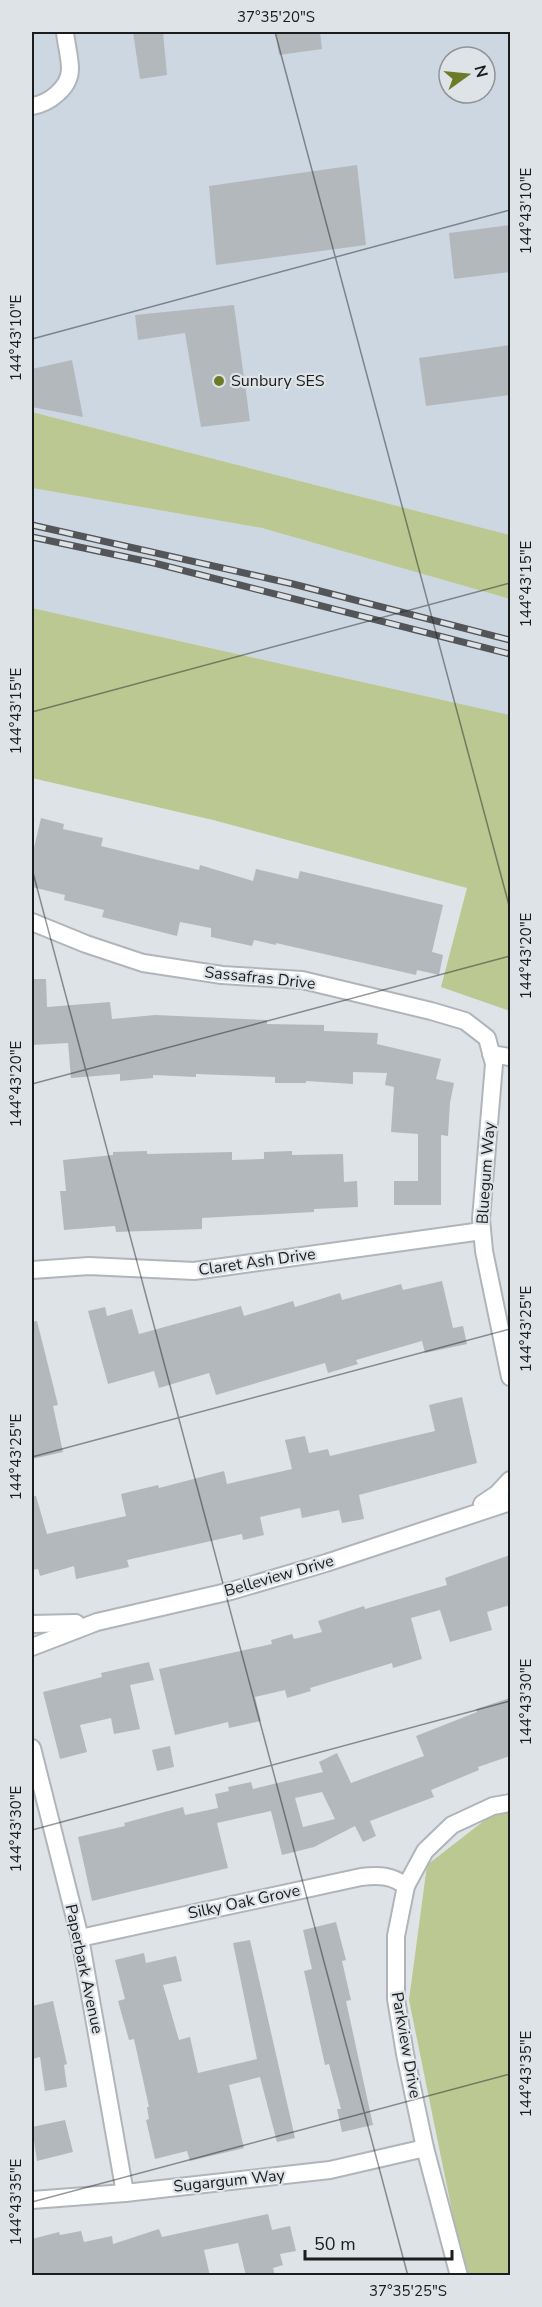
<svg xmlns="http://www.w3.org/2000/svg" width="542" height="2307" viewBox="0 0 542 2307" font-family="'Nunito Sans',sans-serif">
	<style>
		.built { fill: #cdd7e1; fill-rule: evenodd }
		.green { fill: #bbc892 }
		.building { fill: #b3b8bc; fill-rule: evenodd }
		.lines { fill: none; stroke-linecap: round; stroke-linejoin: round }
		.minor-casing { stroke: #b1b5ba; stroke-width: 20 }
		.minor { stroke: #fff; stroke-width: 16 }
		.rail-casing { stroke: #535558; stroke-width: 7 }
		.rail { stroke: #dee3e7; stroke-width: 4.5; stroke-dasharray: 14; stroke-linecap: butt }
		.ticks { fill: none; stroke: #1b1c1e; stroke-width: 1.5; stroke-opacity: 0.45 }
		.poi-dot { fill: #6d7b29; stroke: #dee3e7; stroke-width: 2 }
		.labels { text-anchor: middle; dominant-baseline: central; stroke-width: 4.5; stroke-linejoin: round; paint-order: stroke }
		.poi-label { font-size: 16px; fill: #1b1c1e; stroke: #dee3e7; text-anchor: start }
		.street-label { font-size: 16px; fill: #1b1c1e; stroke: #dee3e7 }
		.neatline { fill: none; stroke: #1b1c1e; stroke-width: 2 }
		.ticks-label { font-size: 15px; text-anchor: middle; fill: #1b1c1e }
	</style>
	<rect width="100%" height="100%" fill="#dee3e7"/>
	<g class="built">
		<path d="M32,32H510V535L32,412ZM449,57H485V93H449Z"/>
		<path d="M32,488L262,528L510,599V715L32,608Z"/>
	</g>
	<g class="green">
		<path d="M32,412L510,535V599L262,528L32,488Z"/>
		<path d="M32,608L510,715V1011L441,987L467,888L213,820L32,778Z"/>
		<path d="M510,1808V2275H465L409,2000L427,1865L494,1813Z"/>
	</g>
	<g class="building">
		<path d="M133,32H163L167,75L140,79Z"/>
		<path d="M289,32H320L322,49L279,55L276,33Z"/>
		<path d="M357,165L366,245L216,265L209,186Z"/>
		<path d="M510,225V272L454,279L449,233Z"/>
		<path d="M234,305L250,421L201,427L185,333L138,340L135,315Z"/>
		<path d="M510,345V395L426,406L419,358Z"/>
		<path d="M72,360L83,417L32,407V369Z"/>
		<path d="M41,818L64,824L63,829L103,838L101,846L199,870L200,865L253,881L256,869L298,879L300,871L443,905L432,952L443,955L439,975L417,970L416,975L276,943V945L254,940L252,946L211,937V928L180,922L177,936L102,917L104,910L64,900L65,895L32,887V856Z"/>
		<path d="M32,979H46L47,1007L110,1002L112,1019L155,1015L267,1020V1024L324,1025V1031L378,1033L377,1044L441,1059L436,1079L454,1083L450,1103L448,1136L441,1135V1205H394V1181H418V1134L391,1132L394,1087L385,1085L387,1073L353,1072V1084L306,1081V1083H275V1077L196,1074V1077L153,1075V1078L120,1081V1074L71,1078L68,1043L32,1045Z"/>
		<path d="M147,1151V1154L232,1152V1160L264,1159V1152L292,1151V1155L343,1154L344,1182L357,1181L358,1207L314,1209V1212L202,1218V1229L116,1232L115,1226L64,1230L60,1191H66L63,1160L113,1155V1152Z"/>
		<path d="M442,1281L453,1328L463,1326L467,1344L425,1353L422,1341L356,1360L358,1364L328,1373L325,1363L216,1395L209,1373L159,1388L154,1371L108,1384L88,1311L105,1307L107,1316L132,1309L139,1334L241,1306L244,1316L293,1301L295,1307L340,1293L342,1300L401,1284L403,1290Z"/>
		<path d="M37,1321L58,1405L53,1406L63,1452L32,1459V1322Z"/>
		<path d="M462,1397L477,1463L359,1495L364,1519L342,1523L339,1510L302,1518L300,1508L260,1517L264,1535L243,1540L242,1534L127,1560L129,1567L76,1579L74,1566L40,1576L38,1569L32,1570V1496H36L47,1534L126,1516L121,1494L158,1485L159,1488L224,1471L227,1484L292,1469L285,1440L305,1436L309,1453L328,1449L330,1456L435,1431L429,1405Z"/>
		<path d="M510,1555V1605L487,1612L492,1630L450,1642L440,1610L411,1618L422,1659L393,1668L392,1663L310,1688L311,1691L287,1698L285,1690L255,1697L261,1721L229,1728L228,1722L175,1735L159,1669L272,1644L271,1640L292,1634L294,1639L322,1632L318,1621L364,1606L365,1609L447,1585L445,1578Z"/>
		<path d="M149,1662L154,1680L130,1685L140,1729L114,1734L111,1718L80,1725L87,1752L60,1759L43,1692L102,1677L101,1673Z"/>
		<path d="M510,1698V1756L478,1767L479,1770L431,1790L434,1797L370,1821L376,1836L363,1842L355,1826L314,1847L282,1855L271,1811L217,1823L228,1868L92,1901L78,1837L125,1826L124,1823L183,1807L185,1815L218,1808L215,1794L229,1791L228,1787L251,1782L253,1789L323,1772L319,1762L337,1753L351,1783L424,1756L416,1736L477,1712L476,1709ZM322,1792L335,1819L303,1827L295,1798Z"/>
		<path d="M170,1746L174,1767L157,1771L152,1750Z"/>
		<path d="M336,1922L346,1960L342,1961L351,2000L346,2001L373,2125L342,2132L337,2109H341L329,2064L325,2065L304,1971L312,1969L303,1930Z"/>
		<path d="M250,1940L295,2138L277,2142L260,2077L229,2085L244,2148L190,2161L187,2151L155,2159L146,2120L149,2119L147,2107H149L134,2039L129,2040L118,2001L125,1999L115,1960L144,1953L146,1963L176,1956L182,1981L163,1985L179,2040L190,2037L198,2073L257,2059L233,1943Z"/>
		<path d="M53,2001L67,2064L64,2065L67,2087L45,2091L40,2057L32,2059V2006Z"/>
		<path d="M65,2120L73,2152L37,2161L32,2127Z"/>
		<path d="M268,2214L272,2230L290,2226L296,2251L280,2254L283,2265L273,2268L275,2276H246L238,2243L204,2250L210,2276H32V2239L59,2232L60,2235L81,2231L84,2242L112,2236L113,2244L159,2229L162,2237Z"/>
	</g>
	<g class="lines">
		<defs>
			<g id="minor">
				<path d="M32,106C48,104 70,88 70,69C70,57 66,44 65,32"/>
				<path d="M32,922L86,944L143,963L222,975L302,980L431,1011L465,1021L487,1038L494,1064L481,1219L484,1251L510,1377"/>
				<path d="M491,1054L510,1057"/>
				<path d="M32,1270L89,1266L194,1271L482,1231"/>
				<path d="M482,1504L497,1494L510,1480"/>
				<path d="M32,1624L76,1623"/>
				<path d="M32,1647L97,1622L231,1591L326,1563L510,1502"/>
				<path d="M32,1748L80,1938L125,2193"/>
				<path d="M80,1938L361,1877C379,1875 391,1875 406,1886"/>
				<path d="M32,2200L125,2193L330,2170L425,2148"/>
				<path d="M459,2276L425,2148L405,2054L396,1999V1936L406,1886L425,1851L452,1825L493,1806L510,1803"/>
			</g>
		</defs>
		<use href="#minor" class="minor-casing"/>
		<use href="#minor" class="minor"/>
		<defs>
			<g id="rail">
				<path d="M32,525L293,584L510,640"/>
				<path d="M32,537L154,563L510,654"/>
			</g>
		</defs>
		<use href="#rail" class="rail-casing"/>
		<use href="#rail" class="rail"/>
	</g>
	<path class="ticks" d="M275,32L510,909M32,339L510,210M32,712L510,583M32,869L408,2276M32,1084L510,956M32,1457L510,1329M32,1830L510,1701M32,2202L510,2074"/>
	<circle class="poi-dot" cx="219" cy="381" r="6"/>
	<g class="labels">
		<g class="poi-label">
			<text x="231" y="381">Sunbury SES</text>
		</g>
		<g class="street-label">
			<text transform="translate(260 978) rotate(6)">Sassafras Drive</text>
			<text transform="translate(486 1173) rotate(-86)">Bluegum Way</text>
			<text transform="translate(257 1262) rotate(-8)">Claret Ash Drive</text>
			<text transform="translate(279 1576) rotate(-16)">Belleview Drive</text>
			<text transform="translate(244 1902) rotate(-12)">Silky Oak Grove</text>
			<text transform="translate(84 1969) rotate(78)">Paperbark Avenue</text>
			<text transform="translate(406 2045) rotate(80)">Parkview Drive</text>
			<text transform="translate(229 2181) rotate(-6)">Sugargum Way</text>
		</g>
	</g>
	<rect width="542" height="2307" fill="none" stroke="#dee3e7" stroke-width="66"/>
	<g transform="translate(467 75) rotate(75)"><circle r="28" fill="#dee3e7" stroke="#909397" stroke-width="1.5"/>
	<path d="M0-4.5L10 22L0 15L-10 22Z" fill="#6d7b29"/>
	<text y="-9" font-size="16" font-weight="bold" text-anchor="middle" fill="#1b1c1e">N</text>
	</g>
	<path d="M305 2250v9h147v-9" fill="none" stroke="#1b1c1e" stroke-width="3"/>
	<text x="314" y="2250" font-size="18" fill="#1b1c1e" stroke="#dee3e7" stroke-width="4.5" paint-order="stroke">50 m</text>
	<rect x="33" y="33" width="476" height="2241" class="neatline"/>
	<g class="ticks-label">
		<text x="276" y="22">37°35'20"S</text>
		<text transform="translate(526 211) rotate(-90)" y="5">144°43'10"E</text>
		<text transform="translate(16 338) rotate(-90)" y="5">144°43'10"E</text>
		<text transform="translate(526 584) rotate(-90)" y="5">144°43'15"E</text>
		<text transform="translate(16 711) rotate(-90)" y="5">144°43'15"E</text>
		<text transform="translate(526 956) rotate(-90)" y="5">144°43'20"E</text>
		<text transform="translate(16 1084) rotate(-90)" y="5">144°43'20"E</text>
		<text transform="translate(526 1329) rotate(-90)" y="5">144°43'25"E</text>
		<text transform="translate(16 1457) rotate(-90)" y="5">144°43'25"E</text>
		<text transform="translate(526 1702) rotate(-90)" y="5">144°43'30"E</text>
		<text transform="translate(16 1829) rotate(-90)" y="5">144°43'30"E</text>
		<text transform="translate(526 2074) rotate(-90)" y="5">144°43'35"E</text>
		<text transform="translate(16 2202) rotate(-90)" y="5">144°43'35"E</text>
		<text x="408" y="2296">37°35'25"S</text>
	</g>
</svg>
